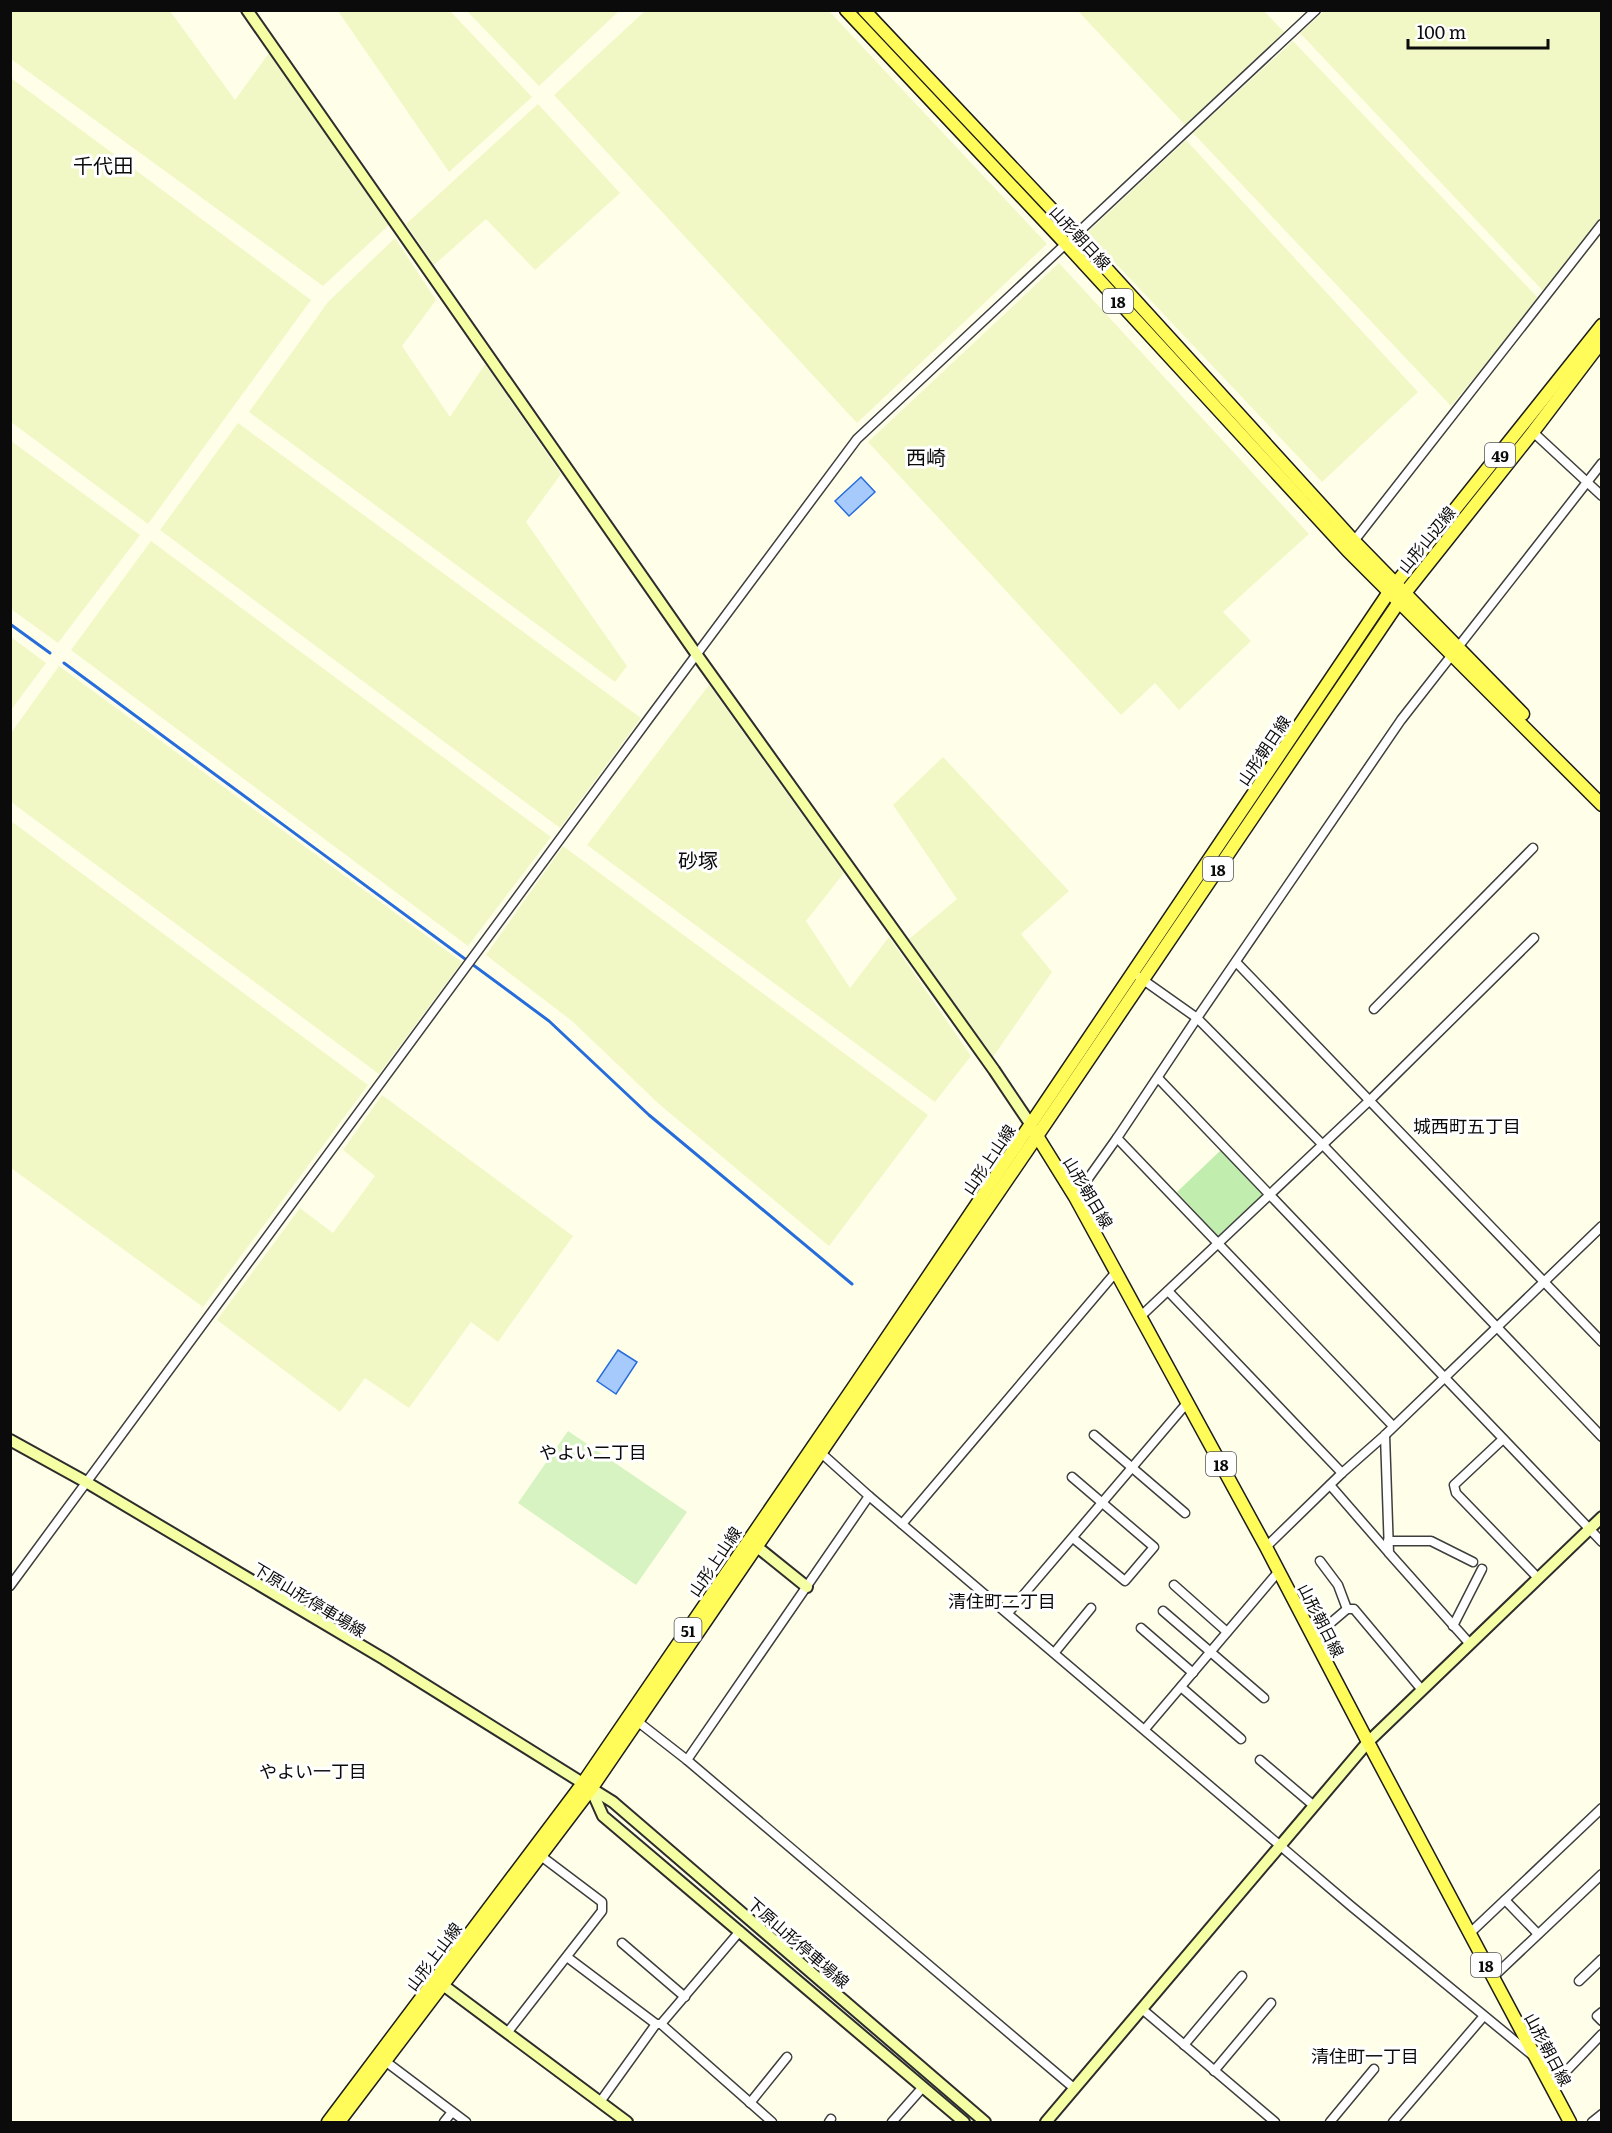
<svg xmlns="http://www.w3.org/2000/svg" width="1612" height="2133" viewBox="0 0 1612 2133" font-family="Literata,'Noto Sans JP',serif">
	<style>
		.farmland { fill: #f1f8c6 }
		.green { fill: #c1edaf }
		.pitch { fill: #d7f3c1 }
		.water { fill: #a7cafd; stroke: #276cdb; stroke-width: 1.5 }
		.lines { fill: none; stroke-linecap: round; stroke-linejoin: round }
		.stream { stroke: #276cdb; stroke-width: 3 }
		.street-casing { stroke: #3e3e3e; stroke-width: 11 }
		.secondary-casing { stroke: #2d2d2d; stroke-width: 14 }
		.primary-casing { stroke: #1c1c1c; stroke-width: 15 }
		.street { stroke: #fff; stroke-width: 8 }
		.secondary { stroke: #f5ffa4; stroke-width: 10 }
		.primary { stroke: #fffb59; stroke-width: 12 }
		.labels { text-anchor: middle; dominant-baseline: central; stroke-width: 6; stroke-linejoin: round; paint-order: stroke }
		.shield { fill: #fff; stroke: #545454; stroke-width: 1.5 }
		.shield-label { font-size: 15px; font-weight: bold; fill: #0b0b0b }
		.street-label { font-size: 16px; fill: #0b0b0b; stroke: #fff }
		.neighbourhood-label { font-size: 18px; fill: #0b0b0b; stroke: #fff }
		.quarter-label { font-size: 20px; fill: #0b0b0b; stroke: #fff }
	</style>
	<rect width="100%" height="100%" fill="#ffffe9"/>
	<g class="farmland">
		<path d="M11,10L170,11L235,100L269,53L389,225L323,286L11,59Z"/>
		<path d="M338,11H450L532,97L449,172Z"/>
		<path d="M467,11H619L539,86Z"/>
		<path d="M645,11H829L1047,244L857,423L554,95Z"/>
		<path d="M1078,11H1264L1284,32L1185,125Z"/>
		<path d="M1324,11H1601V217L1543,291L1300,33Z"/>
		<path d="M1293,41L1539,299L1451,406L1193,133Z"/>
		<path d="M11,78L311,300L148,524L11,422Z"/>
		<path d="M538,104L620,193L535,270L486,219L434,265L406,224Z"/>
		<path d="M1186,140L1418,392L1322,482L1087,233Z"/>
		<path d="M395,238L436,300L402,346L450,417L485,364L561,474L526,522L627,666L615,682L249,412L328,302Z"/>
		<path d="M1059,263L1309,534L1223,612L1251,641L1179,710L1155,683L1121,715L868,442Z"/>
		<path d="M238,423L641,718L560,828L160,530Z"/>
		<path d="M11,441L140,535L58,643L11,609Z"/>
		<path d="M151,541L551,837L468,946L71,650Z"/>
		<path d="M11,637L46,663L11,710Z"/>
		<path d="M59,666L462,962L379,1074L11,802V733Z"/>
		<path d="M709,685L844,873L806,921L850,988L889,937L971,1056L935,1102L587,845Z"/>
		<path d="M943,757L1069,891L1021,934L1052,972L993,1057L909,939L957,899L893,805Z"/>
		<path d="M11,821L368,1085L203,1307L11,1168Z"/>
		<path d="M563,846L928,1115L829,1246L659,1104L572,1021L486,955Z"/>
		<path d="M382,1095L573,1236L498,1342L471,1322L409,1408L365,1378L340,1412L217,1320L300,1208L333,1233L375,1176L343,1150Z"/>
	</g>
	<path class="green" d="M1221,1150L1265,1195L1220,1238L1177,1192Z"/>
	<path class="pitch" d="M568,1431L687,1512L636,1585L518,1503Z"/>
	<g class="water">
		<path d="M861,477L875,492L849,516L835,501Z"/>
		<path d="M618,1350L637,1362L616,1394L597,1381Z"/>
	</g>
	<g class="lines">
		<g class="stream">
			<path d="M10,624L50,653"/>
			<path d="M64,663L549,1021L649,1115L852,1284"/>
		</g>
		<defs>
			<g id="street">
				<path d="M1533,432L1602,496"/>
				<path d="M1354,541L1602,224"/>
				<path d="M1236,962L1602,1342"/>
				<path d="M1139,977L1197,1018L1322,1144L1602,1437"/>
				<path d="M1374,1009L1533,848"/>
				<path d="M1158,1078L1602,1542"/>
				<path d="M1117,1138L1393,1426"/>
				<path d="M1075,1197L1117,1138L1197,1018L1401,720L1602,463"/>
				<path d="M1168,1291L1342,1473"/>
				<path d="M1141,1316L1370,1100L1534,938"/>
				<path d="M1094,1435L1185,1513"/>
				<path d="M1385,1435L1389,1553L1470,1644"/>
				<path d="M1503,1439L1454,1485L1456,1493L1538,1578"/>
				<path d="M820,1452L869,1496L1351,1906L1532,2055"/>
				<path d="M1072,1477L1154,1547L1125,1581L1073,1538"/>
				<path d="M1330,1485L1389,1553"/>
				<path d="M902,1524L1116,1272"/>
				<path d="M1388,1541H1431L1473,1562"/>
				<path d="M1266,1547L1342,1473L1385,1435L1602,1226"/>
				<path d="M1320,1561L1338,1585L1347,1609"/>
				<path d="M1174,1585L1227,1632"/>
				<path d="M10,1586L650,717L857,439L1316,10"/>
				<path d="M1163,1611L1264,1698"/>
				<path d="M1008,1613L1187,1403"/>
				<path d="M1453,1626L1482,1569"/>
				<path d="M1141,1628L1193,1673"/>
				<path d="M1313,1638L1347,1609H1354L1422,1690"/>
				<path d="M1055,1652L1091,1608"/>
				<path d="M1181,1687L1241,1739"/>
				<path d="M637,1721L687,1760L1075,2089"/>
				<path d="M1145,1729L1279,1571"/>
				<path d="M687,1760L869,1496"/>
				<path d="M1260,1760L1313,1805"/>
				<path d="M1505,1900L1538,1934"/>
				<path d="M1469,1934L1602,1808"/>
				<path d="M622,1943L685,1997"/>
				<path d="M567,1957L656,2024H661L772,2122"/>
				<path d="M1492,1978L1602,1874"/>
				<path d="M1579,1981L1602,1959"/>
				<path d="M1142,2009L1275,2122"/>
				<path d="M1602,2012L1597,2016L1602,2021"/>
				<path d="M661,2024L740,1931"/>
				<path d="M507,2033L602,1911V1902L541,1856"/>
				<path d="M1184,2045L1242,1976"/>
				<path d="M385,2061L466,2122"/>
				<path d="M1214,2071L1271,2003"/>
				<path d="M1551,2087L1602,2034"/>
				<path d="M600,2102L656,2024"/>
				<path d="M750,2103L787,2057"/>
				<path d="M444,2122L452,2112"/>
				<path d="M829,2122L831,2119"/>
				<path d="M892,2122L923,2087"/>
				<path d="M1330,2122L1374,2069"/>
				<path d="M1393,2122L1483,2017"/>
				<path d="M1592,2122L1602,2114"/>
			</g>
			<g id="secondary">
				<path d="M247,10L697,655L994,1070L1031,1125"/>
				<path d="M10,1440L86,1482L384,1659L613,1802L985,2122"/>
				<path d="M756,1546L807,1587"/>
				<path d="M591,1789L603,1816L964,2122"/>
				<path d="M443,1985L627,2122"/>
				<path d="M1046,2122L1368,1742L1602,1517"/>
			</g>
			<g id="primary">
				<path d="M846,10L1066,244L1348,551L1602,805"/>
				<path d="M864,10L1075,234L1354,541L1523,714"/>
				<path d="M1034,1131L1075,1197L1116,1272L1266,1547L1368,1742L1570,2122"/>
				<path d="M328,2122L583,1783L853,1388L1389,592L1602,325"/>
				<path d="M339,2122L591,1789L1037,1136L1405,593L1533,432L1602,341"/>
			</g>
		</defs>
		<use href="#street" class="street-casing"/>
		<use href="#secondary" class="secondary-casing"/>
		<use href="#primary" class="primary-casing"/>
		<use href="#street" class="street"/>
		<use href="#secondary" class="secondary"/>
		<use href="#primary" class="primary"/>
	</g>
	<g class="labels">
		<g class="shield">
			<rect x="1103" y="289" width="30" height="24" rx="4.5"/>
			<rect x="1485" y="443" width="30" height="24" rx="4.5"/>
			<rect x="1203" y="857" width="30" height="24" rx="4.5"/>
			<rect x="1206" y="1452" width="30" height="24" rx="4.5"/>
			<rect x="674.5" y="1618" width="27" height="24" rx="4.5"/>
			<rect x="1471" y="1953" width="30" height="24" rx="4.5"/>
		</g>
		<g class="shield-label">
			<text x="1118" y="301">18</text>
			<text x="1500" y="455">49</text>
			<text x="1218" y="869">18</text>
			<text x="1221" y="1464">18</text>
			<text x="688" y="1630">51</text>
			<text x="1486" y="1965">18</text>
		</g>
		<g class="street-label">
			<text transform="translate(1081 237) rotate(47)">山形朝日線</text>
			<text transform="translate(1426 539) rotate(-51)">山形山辺線</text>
			<text transform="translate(1263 750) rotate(-56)">山形朝日線</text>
			<text transform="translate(988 1159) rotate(-56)">山形上山線</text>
			<text transform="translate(1089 1192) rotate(59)">山形朝日線</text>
			<text transform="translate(714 1561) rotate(-56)">山形上山線</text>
			<text transform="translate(310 1599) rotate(31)">下原山形停車場線</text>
			<text transform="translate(1322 1620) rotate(63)">山形朝日線</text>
			<text transform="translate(799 1942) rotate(41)">下原山形停車場線</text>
			<text transform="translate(433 1956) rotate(-53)">山形上山線</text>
			<text transform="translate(1549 2049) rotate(62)">山形朝日線</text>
		</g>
		<g class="neighbourhood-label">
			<text x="1467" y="1125">城西町五丁目</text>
			<text x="593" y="1451">やよい二丁目</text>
			<text x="1002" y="1600">清住町二丁目</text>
			<text x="313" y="1770">やよい一丁目</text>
			<text x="1365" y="2055">清住町一丁目</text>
		</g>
		<g class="quarter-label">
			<text x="103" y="164">千代田</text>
			<text x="926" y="456">西崎</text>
			<text x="698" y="859">砂塚</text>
		</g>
	</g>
	<rect width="1612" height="2133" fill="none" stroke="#0b0b0b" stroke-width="24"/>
	<path d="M1408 39v9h140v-9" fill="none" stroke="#0b0b0b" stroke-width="3"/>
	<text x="1417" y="39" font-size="18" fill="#0b0b0b" stroke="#ffffff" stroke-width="4.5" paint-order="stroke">100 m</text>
</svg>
